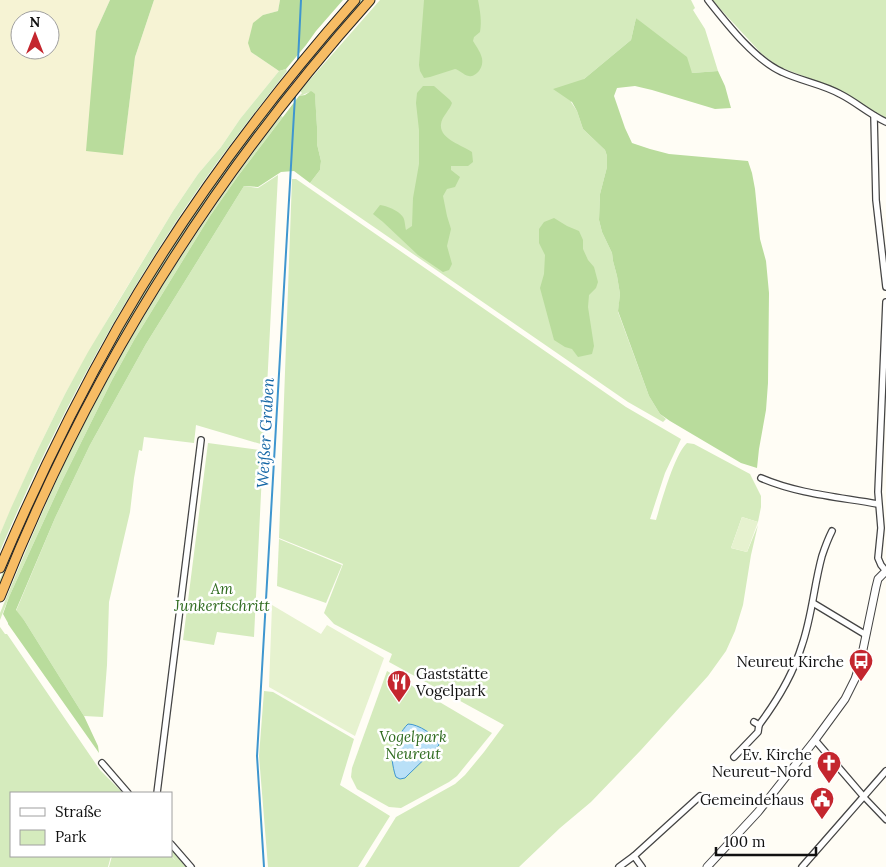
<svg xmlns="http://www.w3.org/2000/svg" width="886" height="867" viewBox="0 0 886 867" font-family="Lora,serif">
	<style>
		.farmland { fill: #f6f3d4; fill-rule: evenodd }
		.green { fill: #d5ebbd }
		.forest { fill: #b9dc9c }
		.pitch { fill: #e6f2cf }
		.water { fill: #b9e0f7; stroke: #3f96cf }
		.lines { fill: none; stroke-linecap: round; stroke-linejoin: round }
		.stream { stroke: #3f96cf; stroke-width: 2 }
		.pedestrian-casing { stroke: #444; stroke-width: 7 }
		.minor-casing { stroke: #444; stroke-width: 8 }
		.tertiary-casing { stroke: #444; stroke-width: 9 }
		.trunk-casing { stroke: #222; stroke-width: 11 }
		.pedestrian { stroke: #fff; stroke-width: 4.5 }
		.minor { stroke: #fff; stroke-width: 5.5 }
		.tertiary { stroke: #fff; stroke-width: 7 }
		.trunk { stroke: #f7bc64; stroke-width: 9 }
		.labels { text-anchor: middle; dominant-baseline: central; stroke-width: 5; stroke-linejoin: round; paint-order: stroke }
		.park-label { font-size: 15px; font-style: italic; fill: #2f6b1f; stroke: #fff }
		.poi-label { font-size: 15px; fill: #111; stroke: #fff; text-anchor: end }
		.water-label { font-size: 16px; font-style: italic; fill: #1768a6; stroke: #fff }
	</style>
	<rect width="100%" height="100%" fill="#fffdf5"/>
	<path class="farmland" d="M0,0H110L96,31L123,154L135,57L154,0H280L278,11L263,15L251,52L279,71L240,119L221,147L198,174L173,211L113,310L65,394L37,451L0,534ZM20,20H50V50H20Z"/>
	<g class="green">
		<path d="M361,0H365L299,77V73Z"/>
		<path d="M380,0H691L695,8L693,10L705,29L718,71L692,73L636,18L631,40L584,79L571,102L577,111L583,129L605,150L607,156V167L600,194L599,220L602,232L612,253L613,261L617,276L620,294L618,312L649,396L660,414L666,419L663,422L628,402L310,183L320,170L321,161L317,144V127L315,95L313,92C308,91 304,96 299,96L302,93L300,91Z"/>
		<path d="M712,0H886V118L827,85L777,66L761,53Z"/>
		<path d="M286,69L287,71C250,118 214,165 181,214C110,321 50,434 0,551V534L11,508L37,451L65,394L88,352L173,211L198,174L221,147L240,119L279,71Z"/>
		<path d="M289,85V90C168,242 73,406 0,586V579C49,460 108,346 178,238C213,185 250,135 289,85Z"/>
		<path d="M281,116L283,117L238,176L210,216L134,340L112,380L62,481L9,597L0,620V613C23,557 46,501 73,446C131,330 201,219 281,116Z"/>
		<path d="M278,175L264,445L196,425L194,443L144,437L142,451L139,450L134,478L130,512L109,602L107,665L103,717L84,716L24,620L16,611L55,518L90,445L146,344L244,186L258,188Z"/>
		<path d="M292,179H296L626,407L681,439L665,473L650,519L656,520C661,503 675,453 687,443L694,444L750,474L761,496V507L758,522L742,517L731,548L747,552L758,525L751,555L743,605L735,631L726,651L708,676L641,750L591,802L560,828L519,867H365L396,817L455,784L465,775L484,752L504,725L389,662L392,654L334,624L324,613L343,564L279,538Z"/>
		<path d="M208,443L260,450L263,453L254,637L217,632L214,645L183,640Z"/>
		<path d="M279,539L342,565L326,603L277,586Z"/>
		<path d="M0,627L5,634H7L100,770L123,793H11V856H111L108,867H0Z"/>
		<path d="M387,671L492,733L457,776L449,782L401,808L389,807L357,789L351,777L352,768Z"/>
		<path d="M264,691L273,692L354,739L340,785L390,816L358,867H268L259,756Z"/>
		<path d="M171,848L184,864L183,865H185L187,867H109L112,856H171L176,861L171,855Z"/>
	</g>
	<g class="forest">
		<path d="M110,0H154L135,57L123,155L86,151L96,31Z"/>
		<path d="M280,0H343L316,31L306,45L286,69L279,71L251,52L248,43L253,23L263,15L278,11Z"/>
		<path d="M424,0H478C480,11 482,21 480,32L474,37L473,41C479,51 487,60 479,71C476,74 473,77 469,76C463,75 460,70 455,69L430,77L424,78L420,71L419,65Z"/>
		<path d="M636,18L687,57L692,73L718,71L725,86L731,108L715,109L652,90L635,86L617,88L614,96L625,128L632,143L650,149L669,154L748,161L752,173L755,189L760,239L766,261L769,293L768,383L766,410L759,449L757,468L741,463L670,421L660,414L649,396L618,311L620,294L617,276L613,261L612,253L602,232L599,220L600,194L607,167V156L605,150L583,129L577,111L572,102L553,89L584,79L631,40Z"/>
		<path d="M423,86H434L450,100L452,103C450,110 442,116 441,124C439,139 462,145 472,152L473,162L468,166H451V170L460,177L455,187L447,189L443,196L447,216L451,229L447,246L452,264L449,270L443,272L418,255L383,222L373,214L380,205C387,206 398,210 403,217C405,220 405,226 406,230L412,226L413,198L419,164V130L416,103L417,93Z"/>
		<path d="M311,91L313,92L315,94L317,127V144L321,161L320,170L310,183L294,171L281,172L258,187L244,186L146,344L90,445L55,518L16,610L24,620L84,716L98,746L99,753L8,624V623L3,614L9,597L62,481L112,380L134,340L210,216L238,176L299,96L305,95Z"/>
		<path d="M554,218L567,226L579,231L583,240V249L588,260L594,267L598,282L596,288L589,295L588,307L594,346L592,354L578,357L572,349L565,347L554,340L540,288L544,274L545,255L539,243V229L544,222Z"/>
	</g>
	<g class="pitch">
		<path d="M742,517L758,522L747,552L731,548Z"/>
		<path d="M272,605L321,634L327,625L384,658L355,736L269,687Z"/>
	</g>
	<path class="water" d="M408,724C418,724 436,735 439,745L408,775L405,778L400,779C399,778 397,778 396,777C394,773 391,757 392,753C394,745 402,729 408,724Z"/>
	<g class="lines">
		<g class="stream">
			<path d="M298,61L301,0"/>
			<path d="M264,867L257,756L295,96"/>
		</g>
		<defs>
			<path id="pedestrian" d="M864,797L886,820"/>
			<g id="minor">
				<path d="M708,0C727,24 755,60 782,72C801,81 822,84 840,94C856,102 869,114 886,122"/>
				<path d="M874,116L876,200L886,287"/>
				<path d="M761,478C798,494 839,497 878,504"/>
				<path d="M886,571L881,565L878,558L881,528L878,492L886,302"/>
				<path d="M813,603L866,635"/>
				<path d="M754,722L759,725C777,701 793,675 802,645C812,616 814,585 822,556C825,547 828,539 832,531"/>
				<path d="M815,740L864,797"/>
				<path d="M734,757L758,732L759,725"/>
				<path d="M102,763L128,793"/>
				<path d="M157,793L201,440"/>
				<path d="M171,844L191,867"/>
				<path d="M634,856L700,796"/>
				<path d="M619,867L634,856L642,867"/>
				<path d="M802,867L886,771"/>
			</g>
			<path id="tertiary" d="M707,867L758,812L815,740L845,699L855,679L860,664L876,587L878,579L886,571"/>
			<g id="trunk">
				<path d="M0,568C35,485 74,405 118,327C185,210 266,101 355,0"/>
				<path d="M0,597C87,377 212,177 370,0"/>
			</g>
		</defs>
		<use href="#pedestrian" class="pedestrian-casing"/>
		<use href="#minor" class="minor-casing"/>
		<use href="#tertiary" class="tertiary-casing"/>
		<use href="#trunk" class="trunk-casing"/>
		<use href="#pedestrian" class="pedestrian"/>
		<use href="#minor" class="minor"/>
		<use href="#tertiary" class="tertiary"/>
		<use href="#trunk" class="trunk"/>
	</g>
	<defs>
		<symbol id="bus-pin" viewBox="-11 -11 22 30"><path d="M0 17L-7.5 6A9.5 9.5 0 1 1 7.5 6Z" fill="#c4262e" stroke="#fff"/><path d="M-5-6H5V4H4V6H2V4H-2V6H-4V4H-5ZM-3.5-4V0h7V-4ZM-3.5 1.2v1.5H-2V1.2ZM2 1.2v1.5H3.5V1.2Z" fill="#fff"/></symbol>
		<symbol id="restaurant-pin" viewBox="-11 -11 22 30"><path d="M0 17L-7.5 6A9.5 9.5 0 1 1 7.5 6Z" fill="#c4262e" stroke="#fff"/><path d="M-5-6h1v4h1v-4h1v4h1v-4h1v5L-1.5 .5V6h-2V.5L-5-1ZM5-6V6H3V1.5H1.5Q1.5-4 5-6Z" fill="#fff"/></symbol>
		<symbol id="church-pin" viewBox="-11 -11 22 30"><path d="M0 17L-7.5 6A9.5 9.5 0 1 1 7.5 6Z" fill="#c4262e" stroke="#fff"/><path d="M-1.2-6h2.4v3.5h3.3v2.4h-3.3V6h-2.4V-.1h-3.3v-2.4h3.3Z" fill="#fff"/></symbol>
		<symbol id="civic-pin" viewBox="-11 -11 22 30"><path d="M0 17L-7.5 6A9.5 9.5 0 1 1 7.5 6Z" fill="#c4262e" stroke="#fff"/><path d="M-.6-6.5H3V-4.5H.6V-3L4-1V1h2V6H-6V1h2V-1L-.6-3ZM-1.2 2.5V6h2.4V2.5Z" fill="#fff"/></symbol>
	</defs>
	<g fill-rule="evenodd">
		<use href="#bus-pin" x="847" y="647" width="28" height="38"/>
		<use href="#restaurant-pin" x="385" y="668" width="28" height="38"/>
		<use href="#church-pin" x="815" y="749" width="28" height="38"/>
		<use href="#civic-pin" x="808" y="785" width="28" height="38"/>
	</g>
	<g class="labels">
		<g class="park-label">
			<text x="222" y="588">Am<tspan x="222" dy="17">Junkertschritt</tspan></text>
			<text x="413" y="736">Vogelpark<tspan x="413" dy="17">Neureut</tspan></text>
		</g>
		<g class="poi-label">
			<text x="844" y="661">Neureut Kirche</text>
			<text x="416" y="673" text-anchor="start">Gaststätte<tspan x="416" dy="17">Vogelpark</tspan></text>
			<text x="812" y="754">Ev. Kirche<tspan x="812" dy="17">Neureut-Nord</tspan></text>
			<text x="804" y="799">Gemeindehaus</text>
		</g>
		<g class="water-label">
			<text transform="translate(265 433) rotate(-87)">Weißer Graben</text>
		</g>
	</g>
	<rect x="10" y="792" width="162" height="65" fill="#ffffff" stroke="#a0a0a0"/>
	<rect x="20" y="808" width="25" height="8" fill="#ffffff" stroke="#a0a0a0"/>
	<text x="55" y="817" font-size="15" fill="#111111">Straße</text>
	<rect x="20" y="830" width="25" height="15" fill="#d5ebbd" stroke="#a0a0a0"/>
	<text x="55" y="842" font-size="15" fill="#111111">Park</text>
	<g transform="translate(35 35)"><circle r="24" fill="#ffffff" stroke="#a0a0a0"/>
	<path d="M0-4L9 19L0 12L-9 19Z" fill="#c4262e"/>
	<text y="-8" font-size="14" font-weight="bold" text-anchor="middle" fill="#111111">N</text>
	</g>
	<path d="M716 847v8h100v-8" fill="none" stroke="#111111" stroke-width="2.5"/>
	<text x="724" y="847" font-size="15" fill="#111111" stroke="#ffffff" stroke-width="4" paint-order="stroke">100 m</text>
</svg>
